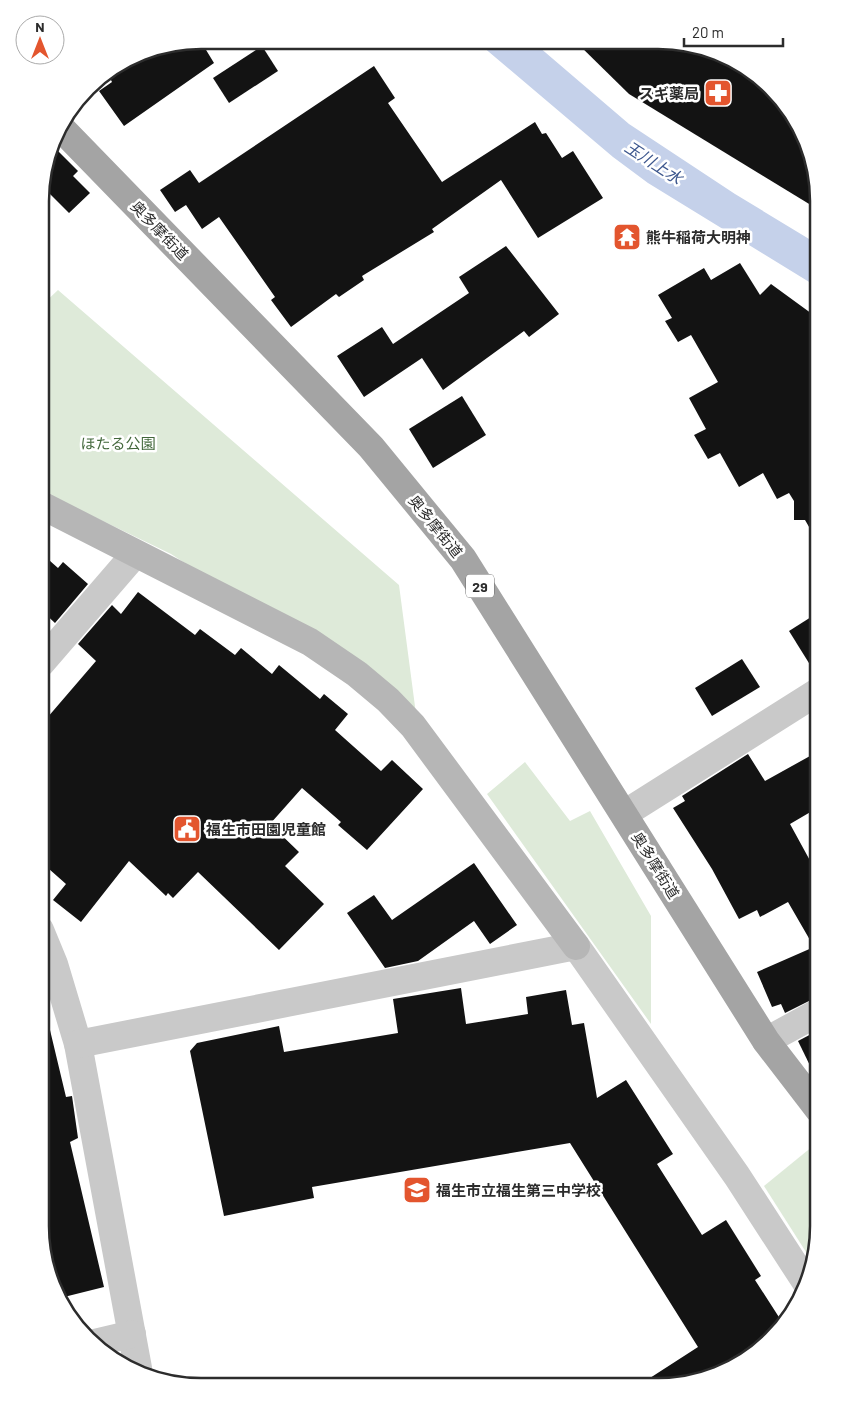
<svg xmlns="http://www.w3.org/2000/svg" width="859" height="1427" viewBox="0 0 859 1427" font-family="Barlow,'Noto Sans JP',sans-serif">
	<style>
		.green { fill: #deead9 }
		.water { fill: #c5d1ea }
		.building { fill: #131313 }
		.lines { fill: none; stroke-linecap: round; stroke-linejoin: round }
		.street { stroke: #c9c9c9; stroke-width: 28 }
		.secondary { stroke: #b6b6b6; stroke-width: 28 }
		.primary { stroke: #a4a4a4; stroke-width: 28 }
		.labels { text-anchor: middle; dominant-baseline: central; stroke-width: 5; stroke-linejoin: round; paint-order: stroke }
		.shield { fill: #fff; stroke: #6b6b6b; stroke-width: 1 }
		.shield-label { font-size: 14px; font-weight: bold; fill: #2c2c2c }
		.poi-label { font-size: 15px; font-weight: bold; fill: #2c2c2c; stroke: #fff; text-anchor: start }
		.street-label { font-size: 15px; fill: #2c2c2c; stroke: #fff }
		.park-label { font-size: 15px; fill: #42673b; stroke: #fff }
		.water-label { font-size: 16px; font-style: italic; fill: #3c568d; stroke: #fff }
		.rim { fill: none; stroke: #2c2c2c; stroke-width: 2.5 }
	</style>
	<rect width="100%" height="100%" fill="#fff"/>
	<g class="green">
		<path d="M58,290L399,585L416,714L171,554L41,491V306Z"/>
		<path d="M525,762L570,821L590,811L651,916V1024L487,794Z"/>
		<path d="M813,1146L819,1153V1237L813,1263L764,1186Z"/>
	</g>
	<path class="water" d="M476,41H532L629,124L735,194L819,245V288L648,183L613,157Z"/>
	<g class="building">
		<path d="M200,40L214,63L124,126L99,91L112,82L110,78L149,50Z"/>
		<path d="M575,41H679L756,73L807,140L819,210L629,94Z"/>
		<path d="M262,46L278,71L229,103L213,78Z"/>
		<path d="M374,66L395,98L388,103L442,182L535,122L542,134L546,133L562,158L573,151L603,198L538,238L501,180L432,229L434,232L362,276L364,280L339,297L336,294L291,327L271,300L275,297L219,217L202,229L186,205L175,212L160,190L190,170L199,183Z"/>
		<path d="M52,145L78,171L73,176L90,193L69,213L50,194L41,201V180Z"/>
		<path d="M506,246L559,314L529,337L524,331L443,390L422,358L364,397L337,356L382,327L393,344L469,293L459,277Z"/>
		<path d="M740,263L760,295L771,284L819,319V544L805,520H794V501L789,493L777,499L763,473L739,487L720,453L708,459L694,435L706,429L689,398L718,382L691,335L678,342L665,321L672,318L658,295L704,268L711,280Z"/>
		<path d="M462,396L486,435L433,468L409,429Z"/>
		<path d="M41,553L58,568L63,562L88,584L55,623L41,610Z"/>
		<path d="M138,592L195,635L200,629L235,655L241,648L272,674L279,665L320,699L324,694L348,714L335,730L381,771L392,760L423,789L367,850L338,825L341,822L302,788L270,824L299,852L285,866L324,904L279,950L198,872L173,898L168,893L166,896L129,861L81,922L53,900L66,884L40,861L41,725L96,661L78,644L112,605L121,614Z"/>
		<path d="M819,612V675L817,676L789,631Z"/>
		<path d="M742,659L760,687L712,716L695,688Z"/>
		<path d="M819,751V807L790,824L819,877V996L785,1013L781,1004L772,1007L757,972L814,947L788,902L760,917L757,910L739,919L712,869L673,808L685,801L682,796L748,754L765,781Z"/>
		<path d="M474,863L517,925L490,944L474,921L418,961L385,968L347,913L374,895L392,920Z"/>
		<path d="M461,988L466,1024L528,1014L526,997L566,990L572,1025L584,1023L597,1098L626,1080L673,1154L657,1164L702,1235L726,1220L761,1276L755,1280L784,1325L719,1375L658,1387H636L698,1347L570,1143L312,1187L314,1198L224,1216L190,1051L197,1043L279,1026L284,1052L398,1033L393,999Z"/>
		<path d="M50,1030L66,1097L72,1096L78,1138L70,1142L104,1287L60,1298L52,1287L40,1226V1031Z"/>
		<path d="M819,1030V1084L798,1041Z"/>
	</g>
	<g class="lines">
		<g class="street">
			<path d="M41,663L135,554"/>
			<path d="M624,814L819,691"/>
			<path d="M40,930L54,964L78,1044L138,1368"/>
			<path d="M766,1041L819,1012"/>
			<path d="M78,1044L576,946L737,1176L807,1284"/>
			<path d="M94,1343L132,1334"/>
		</g>
		<path class="secondary" d="M41,505L310,642L357,674L388,700L413,726L576,946"/>
		<path class="primary" d="M59,126L371,447L463,559L766,1041L819,1110"/>
	</g>
	<defs>
		<symbol id="pharmacy-square" viewBox="-11 -11 22 22"><rect x="-9" y="-9" width="18" height="18" rx="4" fill="#e3552e" stroke="#fff"/><path d="M-2-6h4v4h4v4h-4v4h-4v-4h-4v-4h4Z" fill="#fff"/></symbol>
		<symbol id="temple-square" viewBox="-11 -11 22 22"><rect x="-9" y="-9" width="18" height="18" rx="4" fill="#e3552e" stroke="#fff"/><path d="M0-6L5-2H3V0L6.5 2.5H4V6H1.5V3h-3V6H-4V2.5H-6.5L-3 0V-2H-5Z" fill="#fff"/></symbol>
		<symbol id="civic-square" viewBox="-11 -11 22 22"><rect x="-9" y="-9" width="18" height="18" rx="4" fill="#e3552e" stroke="#fff"/><path d="M-.6-6.5H3V-4.5H.6V-3L4-1V1h2V6H-6V1h2V-1L-.6-3ZM-1.2 2.5V6h2.4V2.5Z" fill="#fff"/></symbol>
		<symbol id="school-square" viewBox="-11 -11 22 22"><rect x="-9" y="-9" width="18" height="18" rx="4" fill="#e3552e" stroke="#fff"/><path d="M0-5L7-2L0 1L-7-2ZM-4 1L0 2.5L4 1V4Q0 6-4 4Z" fill="#fff"/></symbol>
	</defs>
	<g fill-rule="evenodd">
		<use href="#pharmacy-square" x="702" y="77" width="32" height="32"/>
		<use href="#temple-square" x="611" y="221" width="32" height="32"/>
		<use href="#civic-square" x="171" y="813" width="32" height="32"/>
		<use href="#school-square" x="401" y="1174" width="32" height="32"/>
	</g>
	<g class="labels">
		<rect class="shield" x="466" y="574.5" width="28" height="23" rx="4"/>
		<g class="shield-label">
			<text x="480" y="586">29</text>
		</g>
		<g class="poi-label">
			<text x="699" y="93" text-anchor="end">スギ薬局</text>
			<text x="646" y="237">熊牛稲荷大明神</text>
			<text x="206" y="829">福生市田園児童館</text>
			<text x="436" y="1190">福生市立福生第三中学校</text>
		</g>
		<g class="street-label">
			<text transform="translate(160 230) rotate(46)">奥多摩街道</text>
			<text transform="translate(436 526) rotate(51)">奥多摩街道</text>
			<text transform="translate(656 865) rotate(58)">奥多摩街道</text>
		</g>
		<g class="park-label">
			<text x="118" y="443">ほたる公園</text>
		</g>
		<g class="water-label">
			<text transform="translate(654 162) rotate(33)">玉川上水</text>
		</g>
	</g>
	<path d="M0 0H859V1427H0ZM201 49H658A152 152 0 0 1 810 201V1226A152 152 0 0 1 658 1378H201A152 152 0 0 1 49 1226V201A152 152 0 0 1 201 49Z" fill="#fff" fill-rule="evenodd"/>
	<path class="rim" d="M201 49H658A152 152 0 0 1 810 201V1226A152 152 0 0 1 658 1378H201A152 152 0 0 1 49 1226V201A152 152 0 0 1 201 49Z"/>
	<g transform="translate(40 40)"><circle r="24" fill="#ffffff" stroke="#ababab"/>
	<path d="M0-4L9 19L0 12L-9 19Z" fill="#e3552e"/>
	<text y="-8" font-size="14" font-weight="bold" text-anchor="middle" fill="#2c2c2c">N</text>
	</g>
	<path d="M684 38v8h99v-8" fill="none" stroke="#2c2c2c" stroke-width="2.5"/>
	<text x="692" y="38" font-size="15" fill="#2c2c2c" stroke="#ffffff" stroke-width="4" paint-order="stroke">20 m</text>
</svg>
